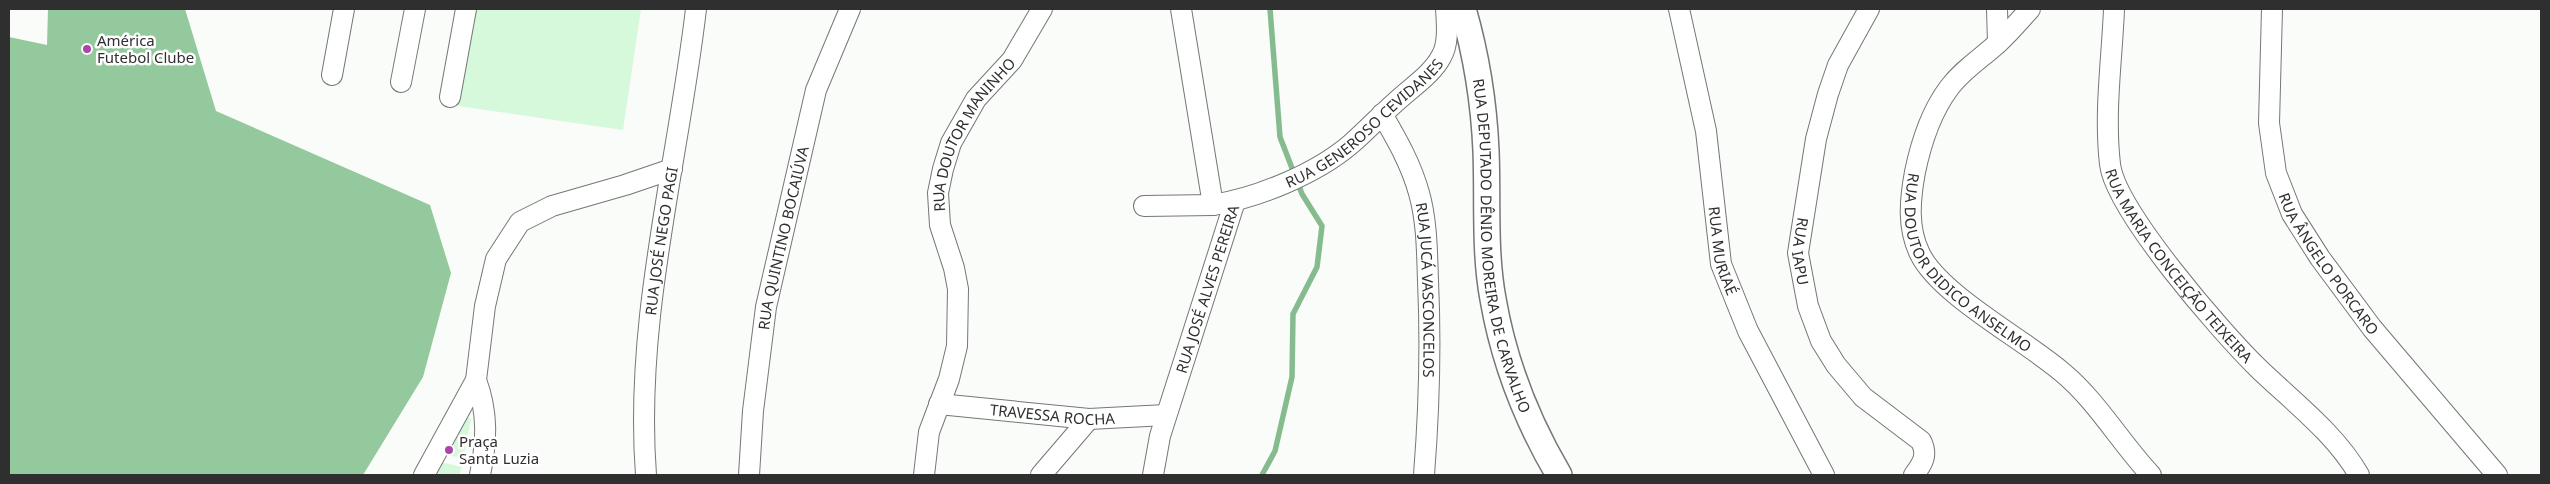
<svg xmlns="http://www.w3.org/2000/svg" width="2550" height="484" viewBox="0 0 2550 484" font-family="'Noto Sans',sans-serif">
	<style>
		.green { fill: #d5f9da }
		.forest { fill: #93c99c }
		.lines { fill: none; stroke-linecap: round; stroke-linejoin: round }
		.stream { stroke: #86bb8f; stroke-width: 5.5 }
		.minor-casing { stroke: #747875; stroke-width: 22 }
		.tertiary-casing { stroke: #747875; stroke-width: 28 }
		.minor { stroke: #fff; stroke-width: 20 }
		.tertiary { stroke: #fff; stroke-width: 25 }
		.poi-dot { fill: #ae46a9; stroke: #fff; stroke-width: 2 }
		.labels { text-anchor: middle; dominant-baseline: central; stroke-width: 5; stroke-linejoin: round; paint-order: stroke }
		.poi-label { font-size: 15px; fill: #2e2f2e; stroke: #fff; text-anchor: start }
		.street-label { font-size: 15px; fill: #2e2f2e; stroke: #fff }
	</style>
	<rect width="100%" height="100%" fill="#f9fcf9"/>
	<g class="green">
		<path d="M472,9H641L623,130L458,106Z"/>
		<path d="M467,417L471,419L463,458L441,454Z"/>
		<path d="M436,461L462,467L459,475H430Z"/>
	</g>
	<path class="forest" d="M48,9H185L216,111L430,205L451,273L423,377L363,475H9V37L47,45Z"/>
	<g class="lines">
		<path class="stream" d="M1262,475L1275,451L1292,377L1293,314L1317,267L1322,226L1302,194L1280,137L1270,9"/>
		<defs>
			<g id="minor">
				<path id="s1" d="M1181,9L1213,205C1257,198 1316,174 1351,144C1367,130 1382,114 1398,100C1412,87 1432,74 1441,57C1449,44 1447,24 1446,9"/>
				<path id="s2" d="M1679,9L1706,131L1721,264L1748,331L1824,475"/>
				<path id="s3" d="M1869,9L1838,65L1828,94L1816,139L1798,253L1808,306L1821,341L1836,365L1863,397L1921,441C1928,455 1923,463 1914,475"/>
				<path d="M1997,9L1998,43"/>
				<path id="s4" d="M2030,9C2020,20 2010,32 1999,42C1982,58 1963,69 1949,88C1931,112 1921,143 1915,172C1910,199 1907,228 1920,254C1940,295 2025,340 2062,372C2097,401 2120,442 2151,475"/>
				<path id="s5" d="M2114,9C2112,59 2104,113 2110,164C2115,210 2222,333 2258,368C2292,401 2335,433 2359,475"/>
				<path id="s6" d="M2272,9L2269,123L2276,173L2292,214L2320,258L2372,328L2497,475"/>
				<path d="M332,75L344,9"/>
				<path d="M401,82L415,9"/>
				<path d="M450,97L466,9"/>
				<path id="s7" d="M1382,114C1397,140 1411,164 1419,193C1427,221 1427,252 1428,281C1431,345 1429,411 1424,475"/>
				<path d="M1144,206L1213,205"/>
				<path d="M476,380C488,412 487,441 480,475"/>
				<path id="s8" d="M939,404L1089,419L1166,415"/>
				<path d="M424,475L476,380L485,306L496,259L520,222L552,206L625,185L672,169"/>
				<path id="s9" d="M646,475C634,319 678,164 696,9"/>
				<path id="s10" d="M749,475L753,411L766,307L816,90L850,9"/>
				<path id="s11" d="M924,475L929,432L949,379L957,346L958,289L954,268L940,225L938,193L943,169L951,143L976,99L1012,60L1042,9"/>
				<path d="M1041,475L1089,419"/>
				<path id="s12" d="M1153,475L1160,436L1235,201"/>
			</g>
			<g id="tertiary">
				<path id="s13" d="M1463,9C1476,54 1484,104 1486,151C1488,200 1484,251 1493,299C1504,363 1526,419 1559,475"/>
			</g>
		</defs>
		<use href="#minor" class="minor-casing"/>
		<use href="#tertiary" class="tertiary-casing"/>
		<use href="#minor" class="minor"/>
		<use href="#tertiary" class="tertiary"/>
	</g>
	<g class="poi-dot">
		<circle cx="87" cy="49" r="5"/>
		<circle cx="449" cy="450" r="5"/>
	</g>
	<g class="labels">
		<g class="poi-label">
			<text x="97" y="40">América<tspan x="97" dy="17">Futebol Clube</tspan></text>
			<text x="459" y="441">Praça<tspan x="459" dy="17">Santa Luzia</tspan></text>
		</g>
		<g class="street-label">
			<text stroke="none"><textPath href="#s1" startOffset="374">RUA GENEROSO CEVIDANES</textPath></text>
			<text stroke="none"><textPath href="#s11" startOffset="358">RUA DOUTOR MANINHO</textPath></text>
			<text stroke="none"><textPath href="#s10" startOffset="240">RUA QUINTINO BOCAIÚVA</textPath></text>
			<text stroke="none"><textPath href="#s9" startOffset="235">RUA JOSÉ NEGO PAGI</textPath></text>
			<text stroke="none"><textPath href="#s13" startOffset="241">RUA DEPUTADO DÊNIO MOREIRA DE CARVALHO</textPath></text>
			<text stroke="none"><textPath href="#s2" startOffset="246">RUA MURIAÉ</textPath></text>
			<text stroke="none"><textPath href="#s3" startOffset="255">RUA IAPU</textPath></text>
			<text stroke="none"><textPath href="#s4" startOffset="320">RUA DOUTOR DIDICO ANSELMO</textPath></text>
			<text stroke="none"><textPath href="#s5" startOffset="279">RUA MARIA CONCEIÇÃO TEIXEIRA</textPath></text>
			<text stroke="none"><textPath href="#s6" startOffset="270">RUA ÂNGELO PORCARO</textPath></text>
			<text stroke="none"><textPath href="#s7" startOffset="185">RUA JUCÁ VASCONCELOS</textPath></text>
			<text stroke="none"><textPath href="#s12" startOffset="194">RUA JOSÉ ALVES PEREIRA</textPath></text>
			<text stroke="none"><textPath href="#s8" startOffset="114">TRAVESSA ROCHA</textPath></text>
		</g>
	</g>
	<rect width="2550" height="484" fill="none" stroke="#2e2f2e" stroke-width="20"/>
</svg>
